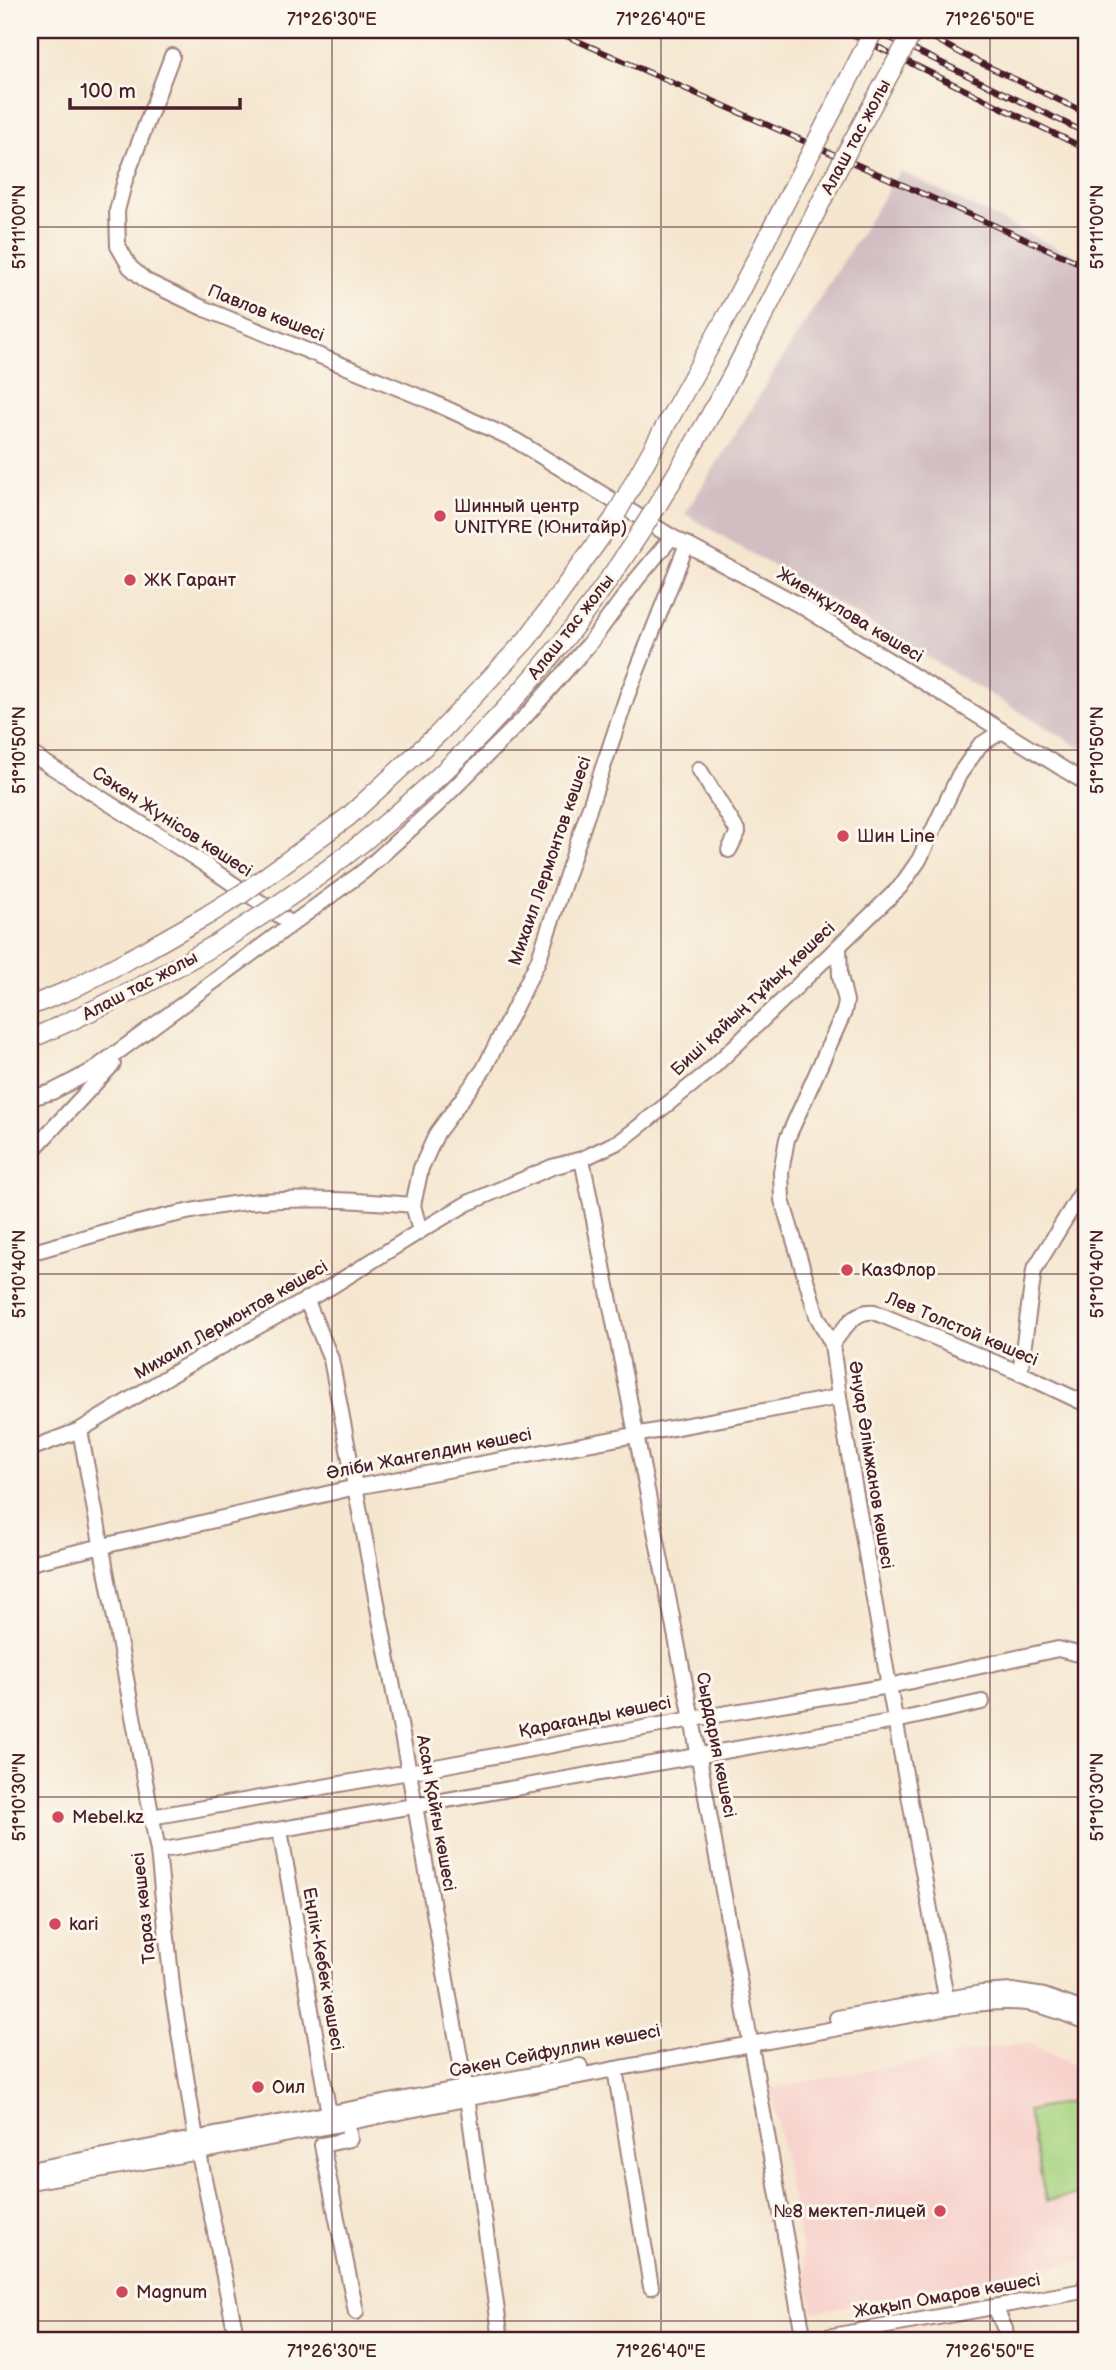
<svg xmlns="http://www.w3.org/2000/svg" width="1116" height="2370" viewBox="0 0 1116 2370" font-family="'Balsamiq Sans',sans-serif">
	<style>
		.built { fill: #f7d0ca }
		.industrial { fill: #d2bec2 }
		.green { fill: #a8d481; stroke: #797a56; stroke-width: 2 }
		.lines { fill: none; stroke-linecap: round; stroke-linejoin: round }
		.minor-casing { stroke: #a0827d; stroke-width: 18 }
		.minor { stroke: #fff; stroke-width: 14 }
		.rail-casing { stroke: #4a1f2b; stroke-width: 6 }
		.rail { stroke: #fbf7ec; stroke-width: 3.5; stroke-dasharray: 10; stroke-linecap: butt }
		.major-bridge-casing { stroke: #a0827d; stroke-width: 21; stroke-linecap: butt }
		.major-bridge { stroke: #fff; stroke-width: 18 }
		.ticks { fill: none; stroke: #4a1f2b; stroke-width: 2; stroke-opacity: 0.45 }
		.poi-dot { fill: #d1495b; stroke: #fbf7ec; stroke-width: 2.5 }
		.labels { text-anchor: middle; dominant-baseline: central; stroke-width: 6; stroke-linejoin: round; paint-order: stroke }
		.street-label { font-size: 18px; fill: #4a1f2b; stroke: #fbf7ec }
		.poi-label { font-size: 18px; fill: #4a1f2b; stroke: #fbf7ec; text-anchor: start }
		.neatline { fill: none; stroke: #4a1f2b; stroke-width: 2.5 }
		.ticks-label { font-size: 18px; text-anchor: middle; fill: #4a1f2b }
	</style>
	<rect width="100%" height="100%" fill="#fbf7ec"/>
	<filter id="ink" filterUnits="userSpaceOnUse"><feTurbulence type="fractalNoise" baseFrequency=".0143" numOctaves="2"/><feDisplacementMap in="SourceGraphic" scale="14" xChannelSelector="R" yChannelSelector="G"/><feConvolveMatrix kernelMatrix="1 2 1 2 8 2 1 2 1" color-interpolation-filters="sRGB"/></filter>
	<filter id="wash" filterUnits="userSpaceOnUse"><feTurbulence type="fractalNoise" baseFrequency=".00686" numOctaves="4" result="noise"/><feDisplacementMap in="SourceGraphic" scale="28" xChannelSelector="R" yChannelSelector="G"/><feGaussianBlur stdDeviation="1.57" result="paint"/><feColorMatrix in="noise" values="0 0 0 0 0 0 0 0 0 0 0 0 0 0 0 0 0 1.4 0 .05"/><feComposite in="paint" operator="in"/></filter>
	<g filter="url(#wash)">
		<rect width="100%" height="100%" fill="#f5e6cf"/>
		<path class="built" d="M1027,2042L1086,2072V2255L1083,2261L813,2312L771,2088Z"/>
		<path class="industrial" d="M900,171L1086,262V751L685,514Z"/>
		<path class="green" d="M1073,2101L1086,2165V2193L1046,2201L1028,2111Z"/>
	</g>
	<g filter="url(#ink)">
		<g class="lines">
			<defs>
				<g id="minor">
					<path d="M172,56L125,180L117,211L118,246L130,267L146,281L205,309L430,401L515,440L672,537L803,607L1086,783"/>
					<path d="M30,753L195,858L292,924"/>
					<path d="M699,769L738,832L729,850"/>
					<path d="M839,946L840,976L846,1001L844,1012L787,1139L781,1172L782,1200L817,1316L832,1344L839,1397L889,1686L948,2008"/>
					<path d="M30,1098L52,1092L92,1071L364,871L437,805L525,717L590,643L637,579L672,537"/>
					<path d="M30,1153L113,1064"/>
					<path d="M582,1159L692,1719L804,2340"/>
					<path d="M420,1231L468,1203L552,1167L582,1159L622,1140L708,1072L900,887L919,860L959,775L980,745L1002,731"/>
					<path d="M30,1253C96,1234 163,1214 232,1204C291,1196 354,1200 413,1205"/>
					<path d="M306,1299L331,1359L409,1772L467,2097L501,2340"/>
					<path d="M832,1344C844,1330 853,1310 874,1312L1020,1373L1086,1404"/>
					<path d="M1020,1373L1034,1270L1086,1185"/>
					<path d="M80,1430L158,1851L173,1995L196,2139L237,2340"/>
					<path d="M30,1449L80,1430L182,1368L332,1286L420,1231L413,1205L421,1168L437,1133L484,1069L538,961L627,696L687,544"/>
					<path d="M30,1563L356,1487L839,1397"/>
					<path d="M151,1817L409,1772L692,1719L889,1686L1058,1649L1086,1656"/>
					<path d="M280,1830L329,2114"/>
					<path d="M158,1851L895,1721L982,1702"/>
					<path d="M837,2018L982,1993L1012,1991L1044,1996L1086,2011"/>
					<path d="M615,2069L651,2287"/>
					<path d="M347,2121L350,2139L322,2145L356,2312"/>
					<path d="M30,2170L580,2066"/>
					<path d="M30,2182L199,2152L615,2069L948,2008C974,2004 1000,2000 1027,2003C1047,2006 1067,2014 1086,2022"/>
					<path d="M995,2307L1005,2329L1007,2340"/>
					<path d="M810,2340L1083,2291L1086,2284"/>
				</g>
			</defs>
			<use href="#minor" class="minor-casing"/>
			<use href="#minor" class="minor"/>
			<defs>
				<g id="rail">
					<path d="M553,30L1086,266"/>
					<path d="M843,30L1086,149"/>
					<path d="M874,30L1086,133"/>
					<path d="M919,30L964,55L1086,113"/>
				</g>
			</defs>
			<use href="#rail" class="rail-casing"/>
			<use href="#rail" class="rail"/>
			<defs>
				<g id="major-bridge">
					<path d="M30,1006L72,989L141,953L206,916L243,893L348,817L439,733L527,639L613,520L730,310L874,30"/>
					<path d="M30,1039C270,936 473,782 620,563C700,445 764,316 828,188C855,135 885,82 914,30"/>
				</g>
			</defs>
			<use href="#major-bridge" class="major-bridge-casing"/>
			<use href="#major-bridge" class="major-bridge"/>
		</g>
	</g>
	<path class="ticks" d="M332,30V2340M661,30V2340M990,30V2340M30,227H1086M30,750H1086M30,1274H1086M30,1797H1086M30,2321H1086"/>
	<g class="poi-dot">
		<circle cx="440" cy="516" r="7"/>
		<circle cx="130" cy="580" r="7"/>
		<circle cx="843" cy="836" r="7"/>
		<circle cx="847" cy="1270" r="7"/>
		<circle cx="58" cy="1817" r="7"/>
		<circle cx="55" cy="1924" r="7"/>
		<circle cx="258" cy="2087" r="7"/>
		<circle cx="940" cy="2211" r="7"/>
		<circle cx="122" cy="2292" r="7"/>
	</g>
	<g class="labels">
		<g class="street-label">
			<text transform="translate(856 137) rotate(-62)">Алаш тас жолы</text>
			<text transform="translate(266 313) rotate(22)">Павлов көшесі</text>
			<text transform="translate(850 615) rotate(31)">Жиенқұлова көшесі</text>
			<text transform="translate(571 627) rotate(-52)">Алаш тас жолы</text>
			<text transform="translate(172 822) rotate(33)">Сәкен Жүнісов көшесі</text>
			<text transform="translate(550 861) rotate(-71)">Михаил Лермонтов көшесі</text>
			<text transform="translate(140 986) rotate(-28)">Алаш тас жолы</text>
			<text transform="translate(753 999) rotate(-43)">Биші қайың тұйық көшесі</text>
			<text transform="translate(231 1320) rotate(-30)">Михаил Лермонтов көшесі</text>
			<text transform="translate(962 1329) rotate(23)">Лев Толстой көшесі</text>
			<text transform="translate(429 1454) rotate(-11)">Әліби Жангелдин көшесі</text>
			<text transform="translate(871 1465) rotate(81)">Әнуар Әлімжанов көшесі</text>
			<text transform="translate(595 1717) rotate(-11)">Қарағанды көшесі</text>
			<text transform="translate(716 1745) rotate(79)">Сырдария көшесі</text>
			<text transform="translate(436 1813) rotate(80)">Асан Қайғы көшесі</text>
			<text transform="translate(144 1908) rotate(-96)">Тараз көшесі</text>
			<text transform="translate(323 1969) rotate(80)">Еңлік-Кебек көшесі</text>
			<text transform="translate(555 2051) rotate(-11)">Сәкен Сейфуллин көшесі</text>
			<text transform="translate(947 2296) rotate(-10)">Жақып Омаров көшесі</text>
		</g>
		<g class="poi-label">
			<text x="454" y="506">Шинный центр<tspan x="454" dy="21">UNITYRE (Юнитайр)</tspan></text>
			<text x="144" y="580">ЖК Гарант</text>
			<text x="857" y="836">Шин Line</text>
			<text x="861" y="1270">КазФлор</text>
			<text x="72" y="1817">Mebel.kz</text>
			<text x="69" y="1924">kari</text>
			<text x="272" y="2087">Оил</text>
			<text x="926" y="2211" text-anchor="end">№8 мектеп-лицей</text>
			<text x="136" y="2292">Magnum</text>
		</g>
	</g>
	<rect width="1116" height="2370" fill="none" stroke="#fbf7ec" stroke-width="77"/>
	<path d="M70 98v10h170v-10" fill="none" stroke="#4a1f2b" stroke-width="3.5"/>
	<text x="80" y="98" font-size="21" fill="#4a1f2b" stroke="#fbf7ec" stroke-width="5" paint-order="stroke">100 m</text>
	<rect x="38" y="38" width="1040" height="2294" class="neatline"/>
	<g class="ticks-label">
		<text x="332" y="25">71°26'30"E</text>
		<text x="661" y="25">71°26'40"E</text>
		<text x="990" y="25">71°26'50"E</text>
		<text transform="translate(19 227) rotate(-90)" y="6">51°11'00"N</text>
		<text transform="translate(1097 227) rotate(-90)" y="6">51°11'00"N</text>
		<text transform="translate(19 750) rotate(-90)" y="6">51°10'50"N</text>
		<text transform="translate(1097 750) rotate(-90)" y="6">51°10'50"N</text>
		<text transform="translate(19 1274) rotate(-90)" y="6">51°10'40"N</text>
		<text transform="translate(1097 1274) rotate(-90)" y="6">51°10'40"N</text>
		<text transform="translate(19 1797) rotate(-90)" y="6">51°10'30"N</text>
		<text transform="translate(1097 1797) rotate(-90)" y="6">51°10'30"N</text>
		<text x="332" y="2357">71°26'30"E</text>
		<text x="661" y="2357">71°26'40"E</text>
		<text x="990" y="2357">71°26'50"E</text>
	</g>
</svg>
